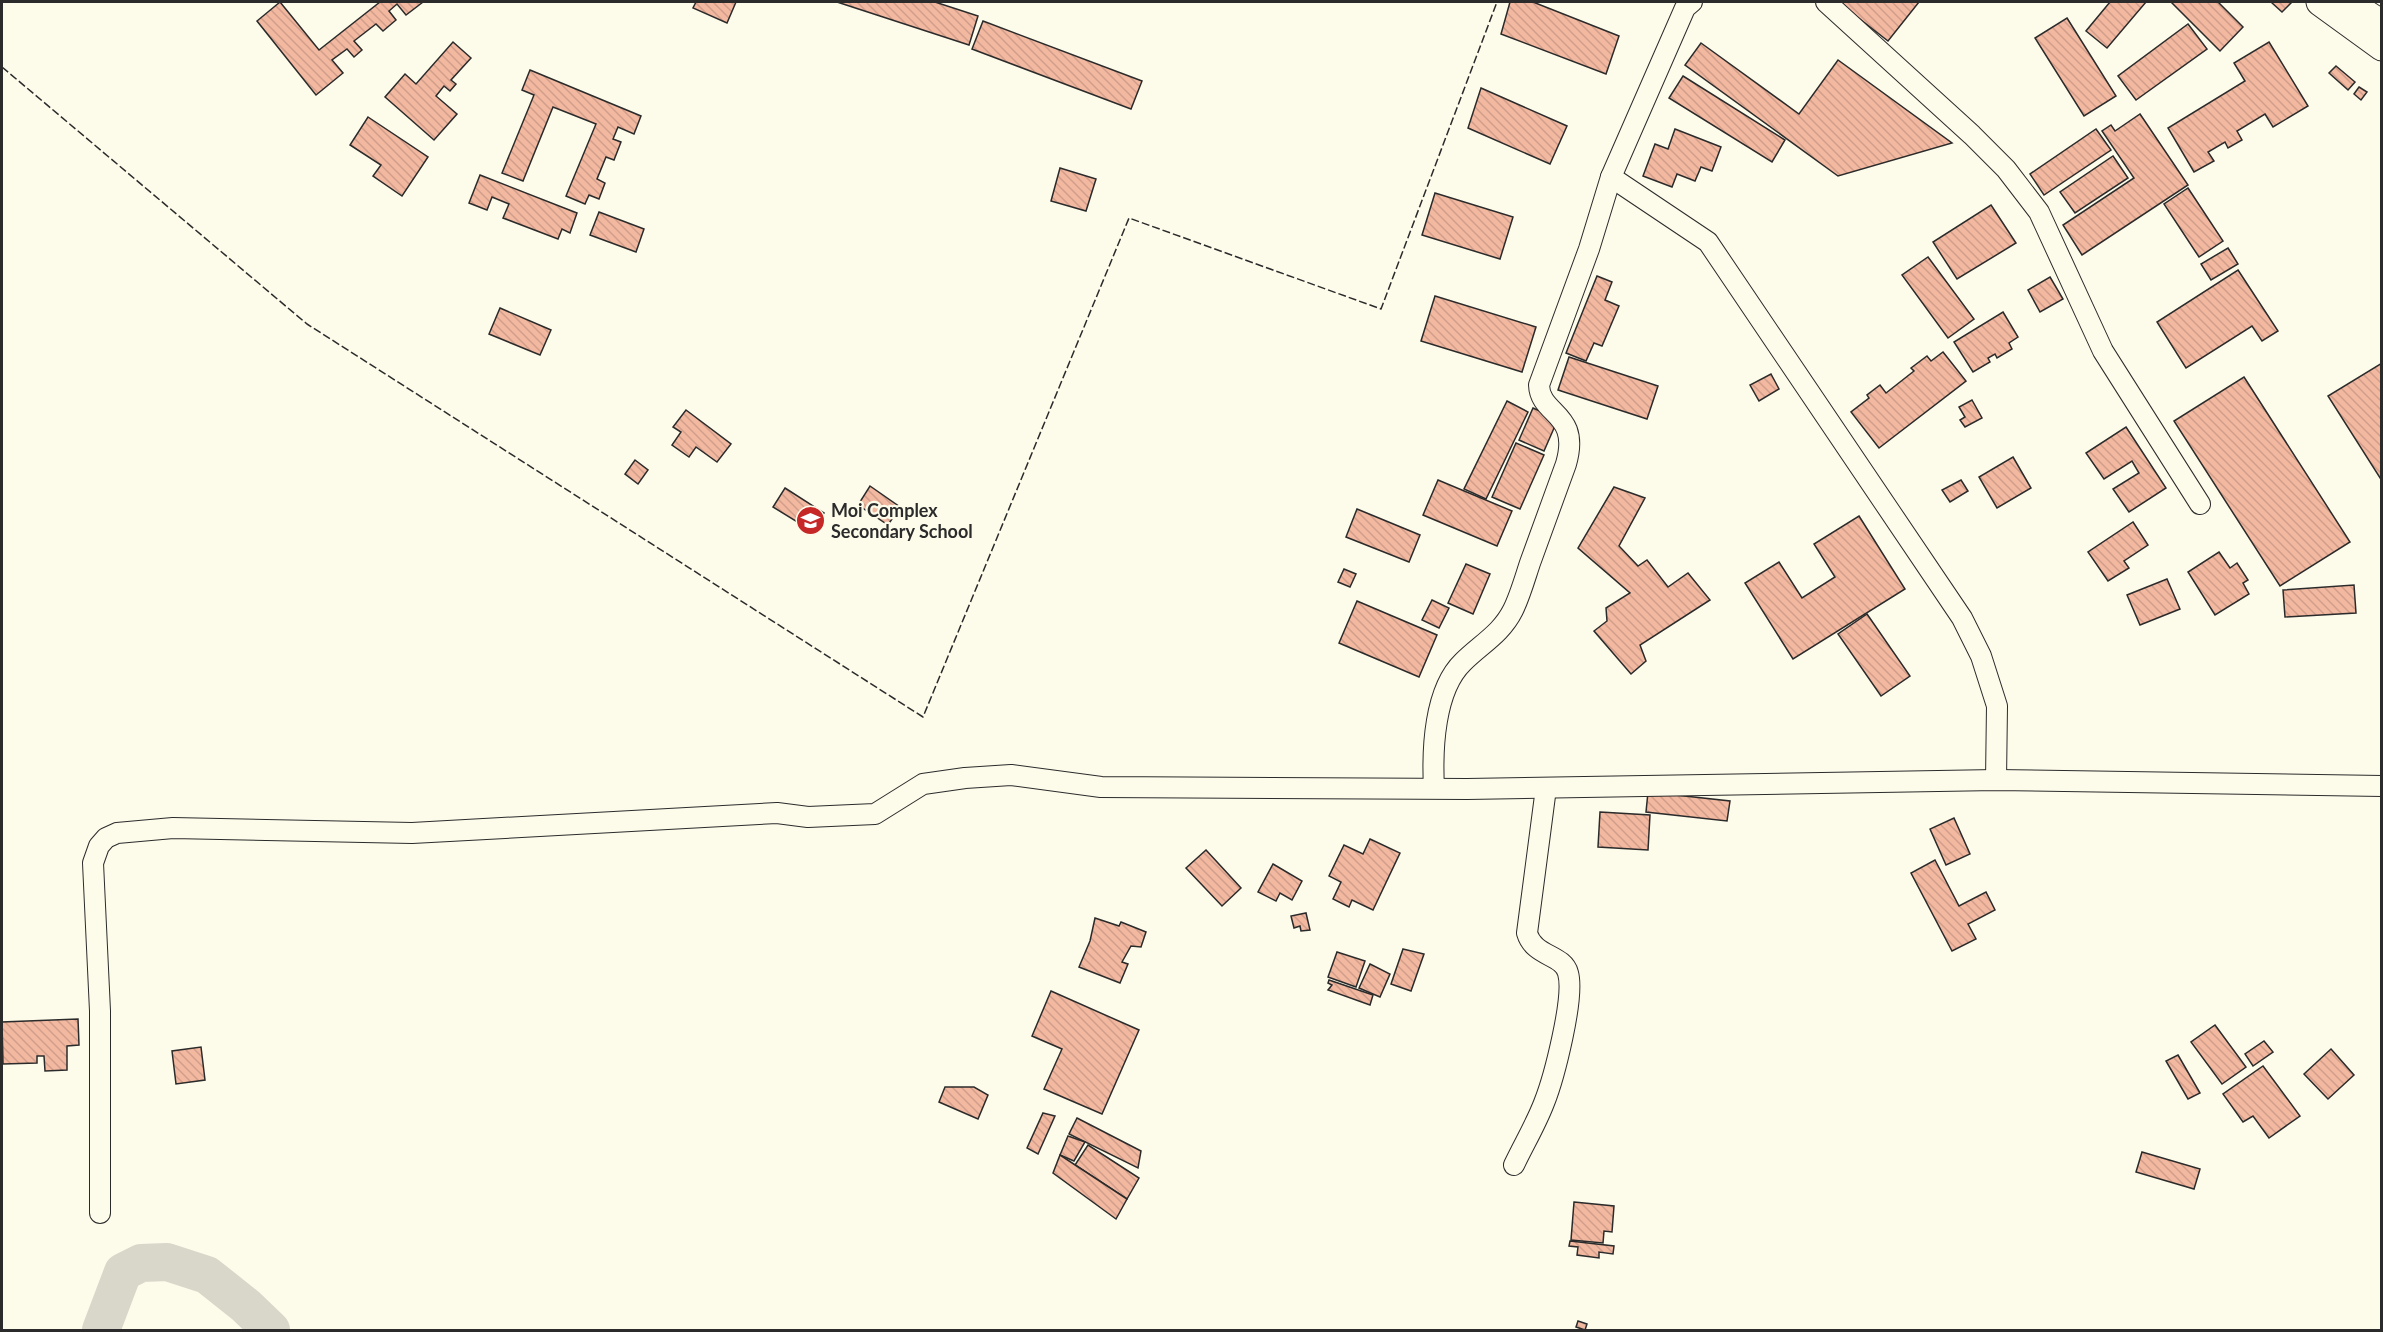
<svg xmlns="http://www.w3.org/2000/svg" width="2383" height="1332" viewBox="0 0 2383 1332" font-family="Lato,sans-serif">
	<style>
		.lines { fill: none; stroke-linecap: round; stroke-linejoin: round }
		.river { stroke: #d8d7c9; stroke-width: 38 }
		.building { fill: url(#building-back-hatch); stroke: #2b2b2b; stroke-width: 1.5 }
		.street-casing { stroke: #2b2b2b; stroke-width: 22 }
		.secondary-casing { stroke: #2b2b2b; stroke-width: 29 }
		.street { stroke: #fdfbea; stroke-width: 20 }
		.secondary { stroke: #fdfbea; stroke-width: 27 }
		.fence { stroke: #2b2b2b; stroke-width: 1.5; stroke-dasharray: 8 3; stroke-linecap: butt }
		.labels { text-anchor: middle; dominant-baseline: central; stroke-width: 4.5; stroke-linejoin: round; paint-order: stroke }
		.poi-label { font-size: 18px; font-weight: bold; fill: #2b2b2b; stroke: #fdfbea; text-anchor: start }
	</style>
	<defs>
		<pattern id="building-back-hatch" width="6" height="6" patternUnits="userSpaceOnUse" patternTransform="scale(1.5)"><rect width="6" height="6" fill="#f2b8a0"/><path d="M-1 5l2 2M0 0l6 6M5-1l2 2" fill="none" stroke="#d09e8a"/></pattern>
	</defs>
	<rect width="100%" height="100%" fill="#fdfbea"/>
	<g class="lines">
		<path class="river" d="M101,1330L123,1272L141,1263L167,1262L207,1275L246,1306L271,1330"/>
	</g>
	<g class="building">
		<path d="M280,2L319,50L380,2H423L406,15L397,4L389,11L396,20L383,31L376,24L354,41L362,50L354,57L347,49L332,60L343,73L316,95L257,21Z"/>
		<path d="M696,2H736L727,23L693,8Z"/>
		<path d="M837,2H935L978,16L969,45Z"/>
		<path d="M1510,2H1533L1619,36L1606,74L1501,34Z"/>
		<path d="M1838,2H1919L1888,41Z"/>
		<path d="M2110,2H2146L2107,48L2086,31Z"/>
		<path d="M2171,2H2218L2243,27L2220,51Z"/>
		<path d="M2271,2H2292L2282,12Z"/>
		<path d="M2067,18L2116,96L2084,116L2035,38Z"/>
		<path d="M983,21L1142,81L1131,109L972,49Z"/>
		<path d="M2188,24L2207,49L2136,100L2118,76Z"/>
		<path d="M453,42L471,58L451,80L456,84L450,91L444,86L436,96L457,114L434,140L385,97L405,74L416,84Z"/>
		<path d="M2269,42L2308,106L2273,127L2265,114L2237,131L2242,140L2228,148L2225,142L2208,152L2214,161L2194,172L2168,128L2245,81L2234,63Z"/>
		<path d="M1701,43L1799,114L1838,60L1952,143L1838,176L1685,65Z"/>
		<path d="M2336,66L2355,82L2348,90L2329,73Z"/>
		<path d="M530,70L641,116L634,134L618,127L613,139L621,142L614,160L606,157L597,179L605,183L599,199L589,195L585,204L566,196L596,124L553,107L523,181L502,173L534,95L522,90Z"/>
		<path d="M1683,76L1785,140L1772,162L1669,98Z"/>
		<path d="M2359,87L2367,92L2361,100L2354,94Z"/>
		<path d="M1481,88L1567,126L1550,164L1468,128Z"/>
		<path d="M2140,114L2188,185L2082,255L2063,225L2134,178L2102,131L2111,125L2115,131Z"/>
		<path d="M368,117L428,157L402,196L373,176L381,165L350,145Z"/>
		<path d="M1675,129L1721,147L1712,171L1701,167L1695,181L1677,174L1672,187L1643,176L1655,144L1668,149Z"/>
		<path d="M2096,129L2111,150L2044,195L2030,174Z"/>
		<path d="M2113,156L2128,178L2075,213L2060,192Z"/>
		<path d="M1060,168L1096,179L1086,211L1051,201Z"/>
		<path d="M480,175L577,213L570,233L562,229L558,239L503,218L509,204L492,197L487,210L469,203Z"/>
		<path d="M2188,188L2223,241L2199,257L2164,204Z"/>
		<path d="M1435,193L1513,217L1500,259L1422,235Z"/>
		<path d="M1991,205L2016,243L1957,279L1933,242Z"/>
		<path d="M599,212L644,229L636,252L590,235Z"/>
		<path d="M2228,248L2238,264L2211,280L2201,264Z"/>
		<path d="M1928,257L1974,319L1948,338L1902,275Z"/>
		<path d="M2238,270L2278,331L2262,341L2252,326L2186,368L2157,322Z"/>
		<path d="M1597,276L1612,282L1605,300L1619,306L1602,346L1594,343L1586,361L1566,353Z"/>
		<path d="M2050,277L2063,299L2040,312L2028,290Z"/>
		<path d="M1435,296L1536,327L1522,372L1421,341Z"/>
		<path d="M500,308L551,330L540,355L489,334Z"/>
		<path d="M2003,312L2018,337L2009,343L2012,349L1997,358L1995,354L1988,358L1990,362L1973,372L1954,342Z"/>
		<path d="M1943,352L1966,381L1879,448L1851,412L1869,398L1867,395L1880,385L1886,393L1914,371L1911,368L1927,356L1931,361Z"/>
		<path d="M1569,357L1658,386L1647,419L1558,390Z"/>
		<path d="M2382,363V481L2328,396Z"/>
		<path d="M1771,374L1779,389L1759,401L1750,385Z"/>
		<path d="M2244,377L2350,542L2280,586L2174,421Z"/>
		<path d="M1972,400L1982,418L1965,427L1960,420L1965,417L1959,407Z"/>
		<path d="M1507,401L1528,412L1486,499L1464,489Z"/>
		<path d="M1533,408L1558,419L1544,451L1519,440Z"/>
		<path d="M686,410L731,444L717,462L696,447L689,457L672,445L681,432L673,427Z"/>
		<path d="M2126,427L2166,488L2129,512L2113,489L2139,473L2132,461L2104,479L2086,453Z"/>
		<path d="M1516,443L1544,455L1520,509L1492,497Z"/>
		<path d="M2013,457L2031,488L1997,508L1979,477Z"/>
		<path d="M635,460L648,470L638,484L625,474Z"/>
		<path d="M1438,480L1512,511L1497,546L1423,515Z"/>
		<path d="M1961,480L1968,491L1950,502L1942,490Z"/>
		<path d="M870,486L900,507L888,525L858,505Z"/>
		<path d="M1614,487L1645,498L1619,546L1638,566L1647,560L1668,587L1688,573L1710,600L1640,645L1646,661L1631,674L1594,631L1607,621L1606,608L1630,593L1578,548Z"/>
		<path d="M785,488L824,513L812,531L773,507Z"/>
		<path d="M1357,509L1420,535L1409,562L1346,537Z"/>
		<path d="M1859,516L1905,589L1793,659L1745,583L1779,562L1802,598L1835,577L1814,544Z"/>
		<path d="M2133,522L2148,545L2124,561L2129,568L2108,581L2088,552Z"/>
		<path d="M2219,552L2230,568L2237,563L2248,580L2243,583L2249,594L2215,615L2188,572Z"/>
		<path d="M1466,564L1490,574L1473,614L1448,603Z"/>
		<path d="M1344,569L1356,574L1350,587L1338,582Z"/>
		<path d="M2167,579L2180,609L2140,625L2127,595Z"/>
		<path d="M2354,585L2356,613L2285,617L2283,590Z"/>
		<path d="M1432,600L1449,608L1439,628L1422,620Z"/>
		<path d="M1357,601L1437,635L1419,677L1339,643Z"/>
		<path d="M1867,614L1910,676L1881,696L1838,634Z"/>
		<path d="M1648,792L1730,801L1727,821L1646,812Z"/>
		<path d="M1600,812L1650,815L1648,850L1598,847Z"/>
		<path d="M1954,818L1970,854L1946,865L1930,829Z"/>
		<path d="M1370,839L1400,853L1373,910L1352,900L1349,907L1333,899L1341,882L1329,876L1344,845L1363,854Z"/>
		<path d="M1206,850L1241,888L1222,906L1186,868Z"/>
		<path d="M1935,860L1959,906L1986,892L1995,910L1968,924L1976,939L1952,951L1911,873Z"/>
		<path d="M1273,864L1302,881L1292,900L1280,893L1276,901L1258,892Z"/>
		<path d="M1306,913L1310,930L1301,931L1300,926L1294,928L1291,916Z"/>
		<path d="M1095,918L1119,926L1121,922L1146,932L1141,947L1131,946L1122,962L1128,964L1120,983L1079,967L1090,941Z"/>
		<path d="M1403,949L1424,954L1411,991L1391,984Z"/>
		<path d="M1337,952L1365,961L1356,987L1328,977Z"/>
		<path d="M1370,964L1390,974L1380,997L1359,988Z"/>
		<path d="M1329,980L1373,995L1370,1005L1328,990L1332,985L1328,983Z"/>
		<path d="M1051,991L1139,1030L1102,1114L1044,1089L1062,1049L1032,1036Z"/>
		<path d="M78,1019L79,1045L67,1046V1070L45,1071L44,1056H37V1063L3,1064L2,1022Z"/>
		<path d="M2215,1025L2246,1067L2222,1084L2191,1042Z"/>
		<path d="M2264,1041L2273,1052L2253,1066L2245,1054Z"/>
		<path d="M201,1047L205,1080L176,1084L172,1051Z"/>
		<path d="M2331,1049L2354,1075L2328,1099L2304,1074Z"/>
		<path d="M2178,1055L2200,1093L2188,1099L2166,1061Z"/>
		<path d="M2263,1066L2300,1116L2269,1138L2253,1116L2243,1122L2223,1094Z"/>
		<path d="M945,1087H974L988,1095L978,1119L939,1102Z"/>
		<path d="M1043,1113L1055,1116L1038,1154L1027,1148Z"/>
		<path d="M1077,1118L1141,1151L1138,1168L1069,1134Z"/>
		<path d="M1068,1136L1085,1142L1074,1161L1060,1155Z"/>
		<path d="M1088,1145L1139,1178L1127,1199L1075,1165Z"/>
		<path d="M2142,1152L2200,1169L2194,1189L2136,1172Z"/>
		<path d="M1060,1155L1127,1199L1116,1219L1053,1173Z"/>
		<path d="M1574,1202L1614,1206L1612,1232L1604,1231L1603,1243L1571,1240Z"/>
		<path d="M1570,1241L1614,1246L1613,1254L1599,1252V1258L1577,1255L1578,1247L1569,1246Z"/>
		<path d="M1578,1321L1587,1324L1585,1330L1576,1327Z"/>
	</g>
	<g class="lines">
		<defs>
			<g id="street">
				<path d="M1692,2L1685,8L1611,177L1708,242L1962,618L1981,656L1997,706L1996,780"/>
				<path d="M1826,2L1972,135L2006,169L2039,212L2103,351L2200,504"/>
				<path d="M1434,788C1432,750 1434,690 1463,662C1481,644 1501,634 1513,610C1520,596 1525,578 1530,563C1542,530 1554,497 1566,464C1581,412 1540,416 1539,385L1589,249L1611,177"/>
				<path d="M1514,1165C1524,1144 1536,1124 1544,1103C1554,1078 1575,997 1568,973C1563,954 1534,957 1527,933L1546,788"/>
				<path d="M100,1213V1011L93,863L99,846L106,838L117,833L173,828L412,833L777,813L808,817L875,814L923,784L965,778L1011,775L1101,787L1467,789L1996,780L2382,786"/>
			</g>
			<g id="secondary">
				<path d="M2320,2L2382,47"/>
				<path d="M2348,2L2382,24"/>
			</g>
		</defs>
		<use href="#street" class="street-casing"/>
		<use href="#secondary" class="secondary-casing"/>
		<use href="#street" class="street"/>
		<use href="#secondary" class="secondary"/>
		<path class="fence" d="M2,67L307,324L923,717L1129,218L1381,309L1497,2"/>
	</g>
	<defs>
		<symbol id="school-disc" viewBox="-11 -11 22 22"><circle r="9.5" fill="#c62828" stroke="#fdfbea"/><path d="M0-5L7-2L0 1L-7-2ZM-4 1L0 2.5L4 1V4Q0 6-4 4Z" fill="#fff"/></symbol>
	</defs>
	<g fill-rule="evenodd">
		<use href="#school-disc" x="794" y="504" width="33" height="33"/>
	</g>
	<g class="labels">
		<g class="poi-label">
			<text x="831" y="510">Moi Complex<tspan x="831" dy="21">Secondary School</tspan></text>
		</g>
	</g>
	<rect width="2383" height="1332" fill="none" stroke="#2b2b2b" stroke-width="6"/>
</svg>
